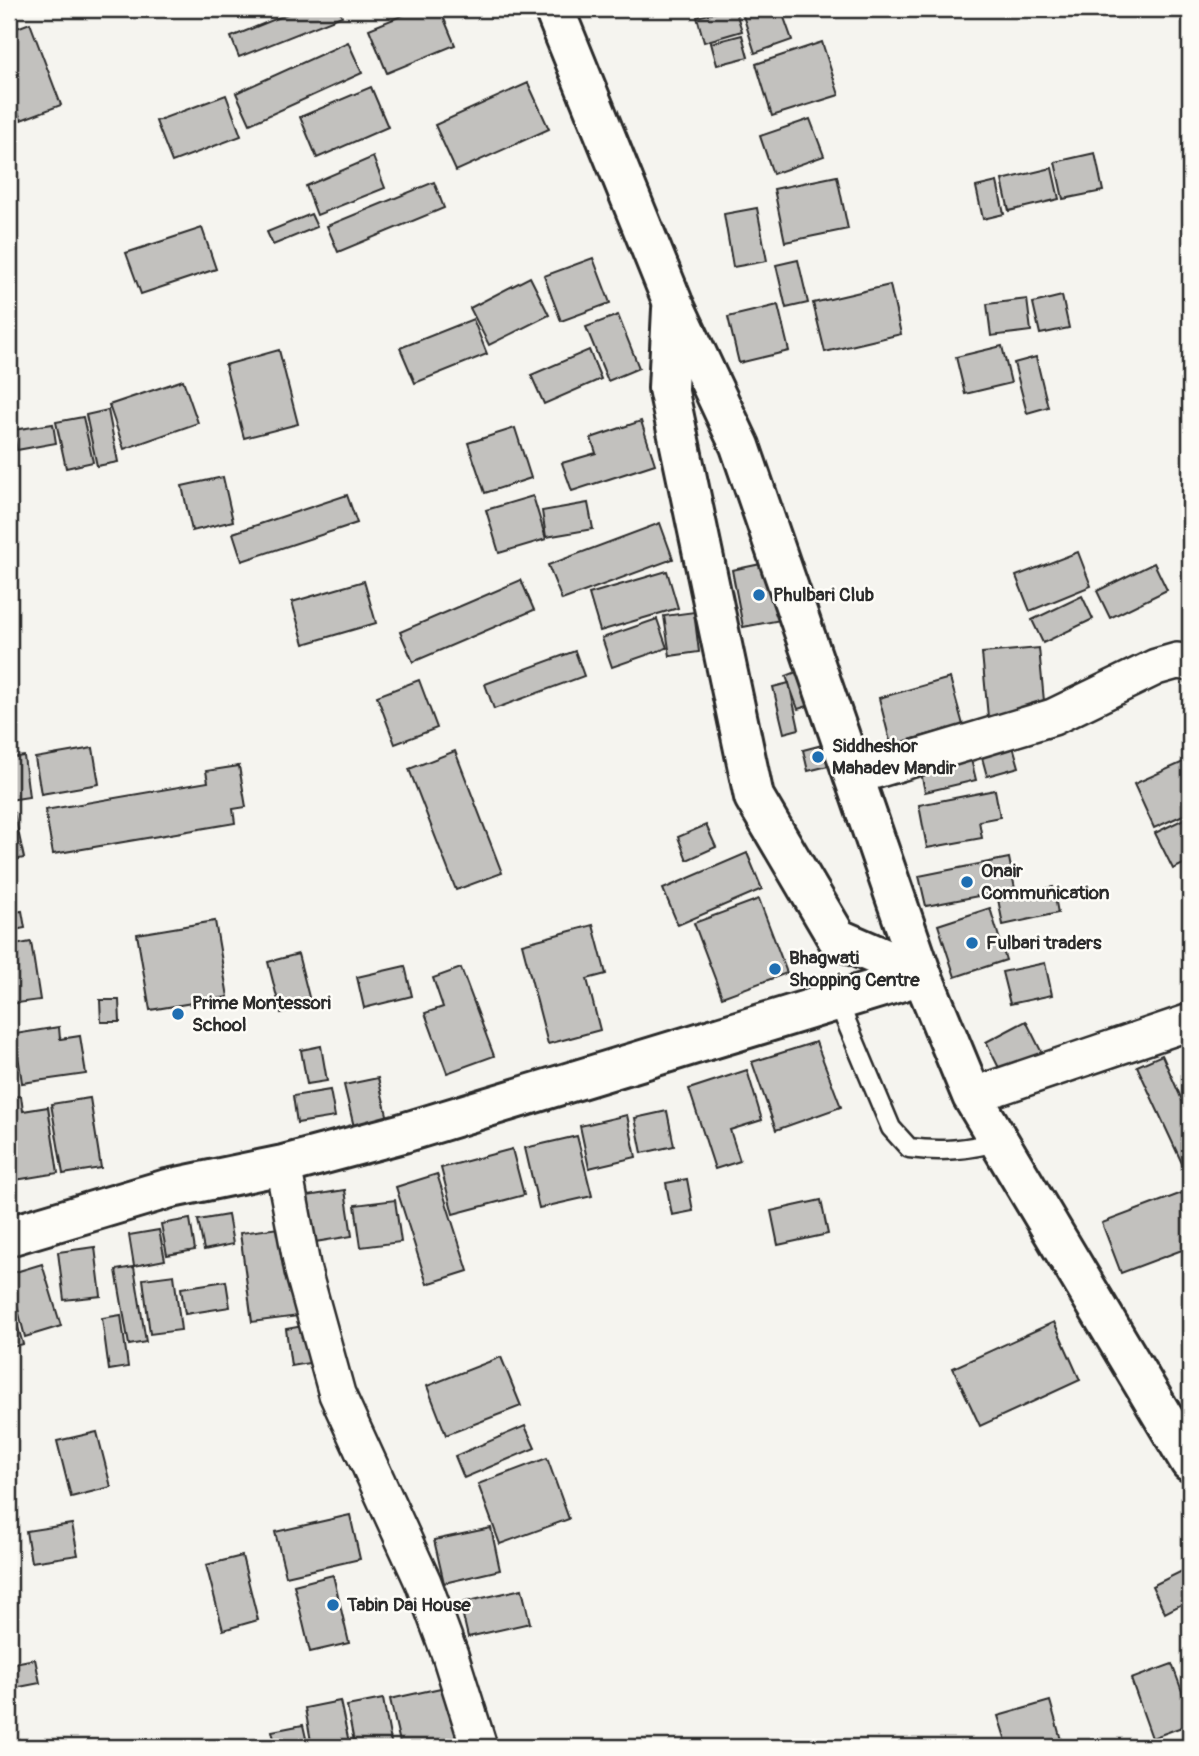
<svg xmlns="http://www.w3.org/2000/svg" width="1199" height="1756" viewBox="0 0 1199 1756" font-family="Pangolin,sans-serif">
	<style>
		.building { fill: #c2c1be; stroke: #2b2b2b; stroke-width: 2 }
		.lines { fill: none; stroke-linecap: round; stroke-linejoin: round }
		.service-casing { stroke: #2b2b2b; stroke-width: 23 }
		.minor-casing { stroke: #2b2b2b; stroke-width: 40 }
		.secondary-casing { stroke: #2b2b2b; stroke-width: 44 }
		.service { stroke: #fdfcf7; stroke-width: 18 }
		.minor { stroke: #fdfcf7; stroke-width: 35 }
		.secondary { stroke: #fdfcf7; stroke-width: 38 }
		.poi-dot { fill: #1f6fb2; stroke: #fdfcf7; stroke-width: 2.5 }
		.labels { text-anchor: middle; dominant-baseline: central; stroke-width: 5; stroke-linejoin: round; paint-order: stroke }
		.poi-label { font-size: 19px; font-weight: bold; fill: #2b2b2b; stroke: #fdfcf7; text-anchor: start }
	</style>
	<rect width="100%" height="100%" fill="#f5f4ef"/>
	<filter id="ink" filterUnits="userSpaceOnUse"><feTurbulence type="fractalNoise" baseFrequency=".0143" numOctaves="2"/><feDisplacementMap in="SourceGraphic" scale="14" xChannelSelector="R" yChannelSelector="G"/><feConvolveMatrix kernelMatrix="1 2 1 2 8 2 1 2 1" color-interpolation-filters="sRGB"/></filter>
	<g filter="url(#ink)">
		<g class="building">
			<path d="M300,9H339L342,16L239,57L231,37Z"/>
			<path d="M418,9H440L455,45L387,73L369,29Z"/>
			<path d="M730,9H735L742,31L704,42L697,17Z"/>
			<path d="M741,9H781L792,40L755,53Z"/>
			<path d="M30,23L61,105L21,120L9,87V31Z"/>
			<path d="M742,35L748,57L717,65L711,43Z"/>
			<path d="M348,42L362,73L250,124L236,93Z"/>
			<path d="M822,42L839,95L772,116L756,64Z"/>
			<path d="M528,83L549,129L456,171L435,125Z"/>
			<path d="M371,87L388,127L317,158L300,117Z"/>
			<path d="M226,95L241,136L172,162L156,121Z"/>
			<path d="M810,119L824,156L773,174L760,136Z"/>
			<path d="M1095,153L1103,191L1063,199L1055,162Z"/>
			<path d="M373,157L385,188L317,215L306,186Z"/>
			<path d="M1052,168L1059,199L1009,211L1002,180Z"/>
			<path d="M837,176L848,229L785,242L774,189Z"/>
			<path d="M434,182L444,208L338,252L327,226Z"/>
			<path d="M997,182L1004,214L983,219L976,187Z"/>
			<path d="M757,208L767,261L733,267L724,214Z"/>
			<path d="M311,214L317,227L273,245L267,232Z"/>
			<path d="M202,228L216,269L141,294L126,253Z"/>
			<path d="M593,258L610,303L561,321L544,276Z"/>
			<path d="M798,260L808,303L786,308L776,265Z"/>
			<path d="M530,277L549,315L489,345L470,308Z"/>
			<path d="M890,285L901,334L825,352L813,303Z"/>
			<path d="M1062,296L1069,328L1040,334L1033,303Z"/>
			<path d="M1027,299L1031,331L991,336L987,304Z"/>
			<path d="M778,305L789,351L739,363L728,317Z"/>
			<path d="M618,315L639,368L608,381L586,327Z"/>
			<path d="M473,319L487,354L415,383L400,348Z"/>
			<path d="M1002,346L1011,383L965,394L956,357Z"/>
			<path d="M279,350L298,424L244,438L225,365Z"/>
			<path d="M589,350L601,379L544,404L531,375Z"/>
			<path d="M1036,357L1048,407L1027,413L1014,363Z"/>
			<path d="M183,380L198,423L124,449L109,405Z"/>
			<path d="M108,410L118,462L97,466L86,415Z"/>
			<path d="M83,417L93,462L66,468L56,422Z"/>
			<path d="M641,421L655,464L572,491L562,463L596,453L591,438Z"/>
			<path d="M53,424L56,443L17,450L13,430Z"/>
			<path d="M515,428L531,478L485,493L468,443Z"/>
			<path d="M223,477L233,521L192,531L182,486Z"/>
			<path d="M347,495L357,523L242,561L233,533Z"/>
			<path d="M533,496L546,539L499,553L486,510Z"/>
			<path d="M588,503L593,529L546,537L542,511Z"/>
			<path d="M660,523L673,559L562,600L548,565Z"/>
			<path d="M1078,552L1091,586L1030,611L1016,576Z"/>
			<path d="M775,561L786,619L743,627L732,570Z"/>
			<path d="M1154,563L1167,590L1110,618L1097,591Z"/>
			<path d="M667,571L678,608L600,631L589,594Z"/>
			<path d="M521,580L534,610L413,662L400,632Z"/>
			<path d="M364,581L376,623L304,644L292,602Z"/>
			<path d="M1082,596L1093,619L1043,643L1032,620Z"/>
			<path d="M694,612L699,652L670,656L664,616Z"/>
			<path d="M657,619L667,648L612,667L602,638Z"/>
			<path d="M1039,648L1045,712L988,717L982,653Z"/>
			<path d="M575,651L584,676L494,709L485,684Z"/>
			<path d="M804,669L817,703L798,709L786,676Z"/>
			<path d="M950,678L963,725L891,745L879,698Z"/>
			<path d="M419,680L437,728L395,744L377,696Z"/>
			<path d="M789,683L799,729L784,733L773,687Z"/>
			<path d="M826,744L832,765L808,771L803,750Z"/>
			<path d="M1013,746L1019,767L987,776L981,754Z"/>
			<path d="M93,748L99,784L41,794L35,758Z"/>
			<path d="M455,751L502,873L456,890L409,769Z"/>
			<path d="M969,751L976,780L925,792L919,763Z"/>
			<path d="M24,756L29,797L9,800V758Z"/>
			<path d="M1190,759V812L1154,828L1134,784Z"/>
			<path d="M239,766L246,807L233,809L235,823L53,854L45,810L208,782L206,771Z"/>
			<path d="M995,790L1000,817L979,821L982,838L927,848L919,805Z"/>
			<path d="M14,812L24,858L9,861V813Z"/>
			<path d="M1190,816V861L1173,869L1155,833Z"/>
			<path d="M706,825L716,847L687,860L678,837Z"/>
			<path d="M747,853L762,889L678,925L663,889Z"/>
			<path d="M1009,858L1015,889L926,906L919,876Z"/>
			<path d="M1053,887L1058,913L1003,925L998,899Z"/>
			<path d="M759,899L787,973L722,997L694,923Z"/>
			<path d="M990,908L1006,960L955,977L938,925Z"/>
			<path d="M22,911L25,928L9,931V913Z"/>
			<path d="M215,921L228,997L150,1010L137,934Z"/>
			<path d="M593,925L606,974L587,979L600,1030L548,1044L522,944Z"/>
			<path d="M31,942L40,1000L9,1004V946Z"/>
			<path d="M298,954L311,1005L281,1013L268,962Z"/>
			<path d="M1045,963L1052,995L1010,1004L1002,972Z"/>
			<path d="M405,966L412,996L364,1008L357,977Z"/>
			<path d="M461,968L494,1056L447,1073L425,1013L443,1007L433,978Z"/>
			<path d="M100,1000H119L120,1022H101Z"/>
			<path d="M1026,1021L1045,1059L1004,1078L986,1042Z"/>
			<path d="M59,1027L60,1039L80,1036L86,1074L22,1083L15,1034Z"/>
			<path d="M816,1042L841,1107L776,1130L752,1062Z"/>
			<path d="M321,1046L327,1081L307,1084L301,1050Z"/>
			<path d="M1162,1055L1190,1118V1173L1187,1174L1137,1066Z"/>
			<path d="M747,1070L762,1120L730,1130L740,1161L715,1169L689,1089Z"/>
			<path d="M378,1078L388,1119L354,1127L344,1085Z"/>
			<path d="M330,1090L335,1117L297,1123L293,1096Z"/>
			<path d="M21,1096L23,1111L48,1107L58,1173L9,1181V1097Z"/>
			<path d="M90,1098L101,1168L63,1174L51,1104Z"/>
			<path d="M667,1111L674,1146L642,1153L635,1118Z"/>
			<path d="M627,1115L636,1157L589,1168L580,1126Z"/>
			<path d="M577,1136L592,1196L539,1208L525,1148Z"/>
			<path d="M512,1149L524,1195L453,1214L441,1168Z"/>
			<path d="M437,1174L468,1271L427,1284L396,1187Z"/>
			<path d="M687,1179L693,1211L672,1215L666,1183Z"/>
			<path d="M345,1190L352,1236L309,1243L301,1197Z"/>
			<path d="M1190,1190V1247L1121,1273L1102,1223Z"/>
			<path d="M395,1200L401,1242L361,1247L355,1205Z"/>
			<path d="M821,1200L828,1234L778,1245L771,1211Z"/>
			<path d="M228,1215L233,1244L204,1250L198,1220Z"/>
			<path d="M190,1219L195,1250L167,1255L161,1224Z"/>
			<path d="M287,1227L299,1316L252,1322L240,1233Z"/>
			<path d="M159,1230L165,1260L134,1266L129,1235Z"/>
			<path d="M95,1247L101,1296L64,1300L58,1252Z"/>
			<path d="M42,1264L61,1326L25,1337L9,1274Z"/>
			<path d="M134,1267L146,1342L129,1345L116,1270Z"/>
			<path d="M174,1275L181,1330L150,1334L143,1279Z"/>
			<path d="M226,1281L230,1307L185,1314L181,1288Z"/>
			<path d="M9,1298L23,1344L9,1348Z"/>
			<path d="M121,1315L128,1367L109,1370L102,1318Z"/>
			<path d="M1054,1322L1080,1380L980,1426L953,1368Z"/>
			<path d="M309,1325L315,1362L291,1366L286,1329Z"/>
			<path d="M501,1357L521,1406L446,1435L427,1386Z"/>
			<path d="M525,1426L535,1448L464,1478L455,1456Z"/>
			<path d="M97,1432L111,1487L71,1497L57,1441Z"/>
			<path d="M547,1458L569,1519L500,1544L478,1484Z"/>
			<path d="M350,1515L360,1559L286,1576L275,1532Z"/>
			<path d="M72,1524L78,1555L31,1562L26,1531Z"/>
			<path d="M491,1528L500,1570L444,1583L434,1540Z"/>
			<path d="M242,1556L258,1620L223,1630L206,1565Z"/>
			<path d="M1190,1567V1600L1165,1613L1152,1586Z"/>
			<path d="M333,1575L349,1643L310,1652L294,1585Z"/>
			<path d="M522,1589L530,1623L468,1637L460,1603Z"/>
			<path d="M35,1659L40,1683L9,1689V1664Z"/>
			<path d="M1172,1664L1190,1713V1724L1152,1738L1131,1679Z"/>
			<path d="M450,1686L461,1737L401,1747L390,1699Z"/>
			<path d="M383,1699L392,1747H355L347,1706Z"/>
			<path d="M340,1701L350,1747H312L305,1708Z"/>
			<path d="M1050,1701L1063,1747H1008L998,1716Z"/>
			<path d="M303,1725L308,1747H276L272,1731Z"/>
			<path d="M218,1739L219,1747H171V1742Z"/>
			<path d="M167,1740V1747H124V1746Z"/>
		</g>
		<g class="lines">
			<defs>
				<path id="service" d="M838,1002L891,1128L909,1148C941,1152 967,1150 999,1141"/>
				<g id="minor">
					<path d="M856,776L1053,717L1156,667L1177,661L1190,663"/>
					<path d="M972,1096L1190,1022"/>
					<path d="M283,1165L303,1271L337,1394L423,1582L450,1655L479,1747"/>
				</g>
				<g id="secondary">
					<path d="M554,9L673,303L740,446L922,975L972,1096L1190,1462"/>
					<path d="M672,309L668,388L754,797L837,938L922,975"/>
					<path d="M9,1236L167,1189L283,1165L403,1133L922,975"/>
				</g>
			</defs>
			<use href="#service" class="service-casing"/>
			<use href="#minor" class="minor-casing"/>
			<use href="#secondary" class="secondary-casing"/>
			<use href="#service" class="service"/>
			<use href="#minor" class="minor"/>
			<use href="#secondary" class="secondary"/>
		</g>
	</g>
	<g class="poi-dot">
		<circle cx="759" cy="595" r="7"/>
		<circle cx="818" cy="757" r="7"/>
		<circle cx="967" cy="882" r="7"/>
		<circle cx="972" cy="943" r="7"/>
		<circle cx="775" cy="969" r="7"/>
		<circle cx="178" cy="1014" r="7"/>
		<circle cx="333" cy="1605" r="7"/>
	</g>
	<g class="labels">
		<g class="poi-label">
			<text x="773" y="595">Phulbari Club</text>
			<text x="832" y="746">Siddheshor<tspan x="832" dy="22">Mahadev Mandir</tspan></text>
			<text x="981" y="871">Onair<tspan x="981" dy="22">Communication</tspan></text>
			<text x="986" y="943">Fulbari traders</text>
			<text x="789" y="958">Bhagwati<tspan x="789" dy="22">Shopping Centre</tspan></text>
			<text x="192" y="1003">Prime Montessori<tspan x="192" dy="22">School</tspan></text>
			<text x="347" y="1605">Tabin Dai House</text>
		</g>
	</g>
	<rect width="1199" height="1756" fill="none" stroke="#fdfcf7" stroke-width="35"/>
	<rect x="18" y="18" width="1164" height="1721" fill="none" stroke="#2b2b2b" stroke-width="2.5" filter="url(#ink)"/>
</svg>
